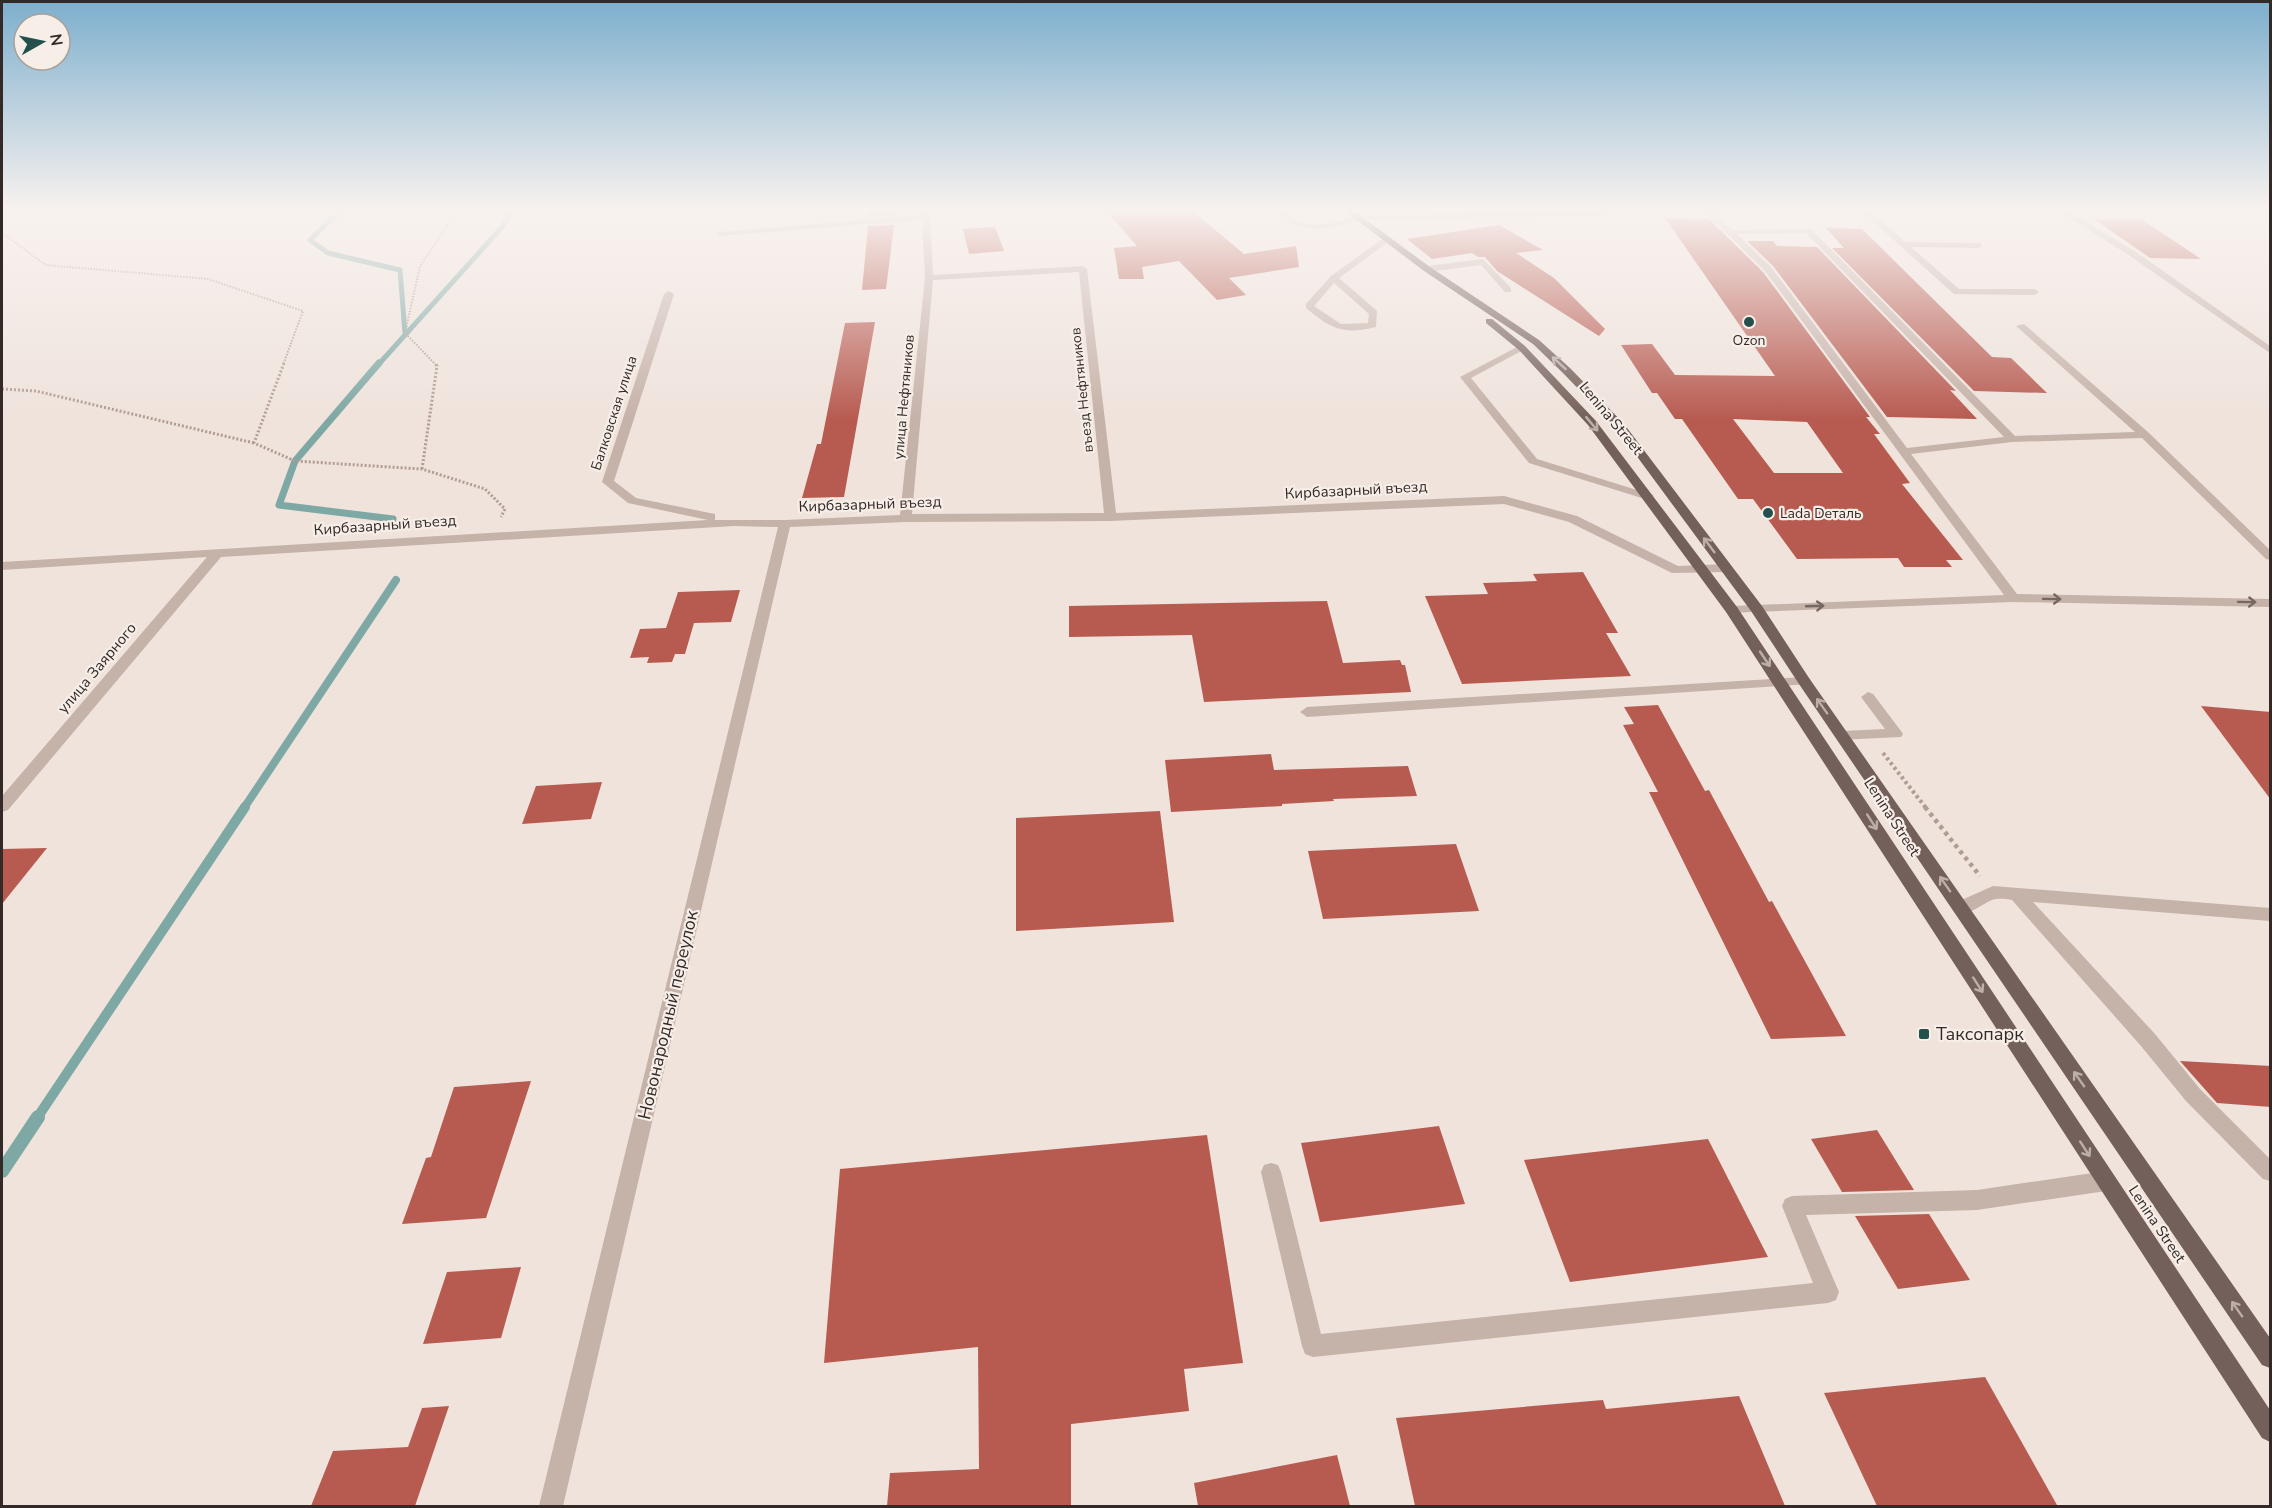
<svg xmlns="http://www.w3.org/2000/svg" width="2272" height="1508" viewBox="0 0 2272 1508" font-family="'Nunito Sans',sans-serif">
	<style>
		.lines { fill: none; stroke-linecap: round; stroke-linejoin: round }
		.stream-far4 { stroke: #7ea8a4; stroke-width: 5 }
		.stream-far3 { stroke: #7ea8a4; stroke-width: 7 }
		.stream-far2 { stroke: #7ea8a4; stroke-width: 8 }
		.stream-far1 { stroke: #7ea8a4; stroke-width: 10 }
		.stream { stroke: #7ea8a4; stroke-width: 14 }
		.building { fill: #b75b51; fill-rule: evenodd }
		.path-far3 { stroke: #b19c94; stroke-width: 2; stroke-dasharray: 1.5 1.5; stroke-linecap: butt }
		.path-far2 { stroke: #b19c94; stroke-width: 3; stroke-dasharray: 2 2; stroke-linecap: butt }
		.path-far1 { stroke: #b19c94; stroke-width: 4; stroke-dasharray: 3 3; stroke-linecap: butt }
		.path { stroke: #b19c94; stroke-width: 4.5; stroke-dasharray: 4 4; stroke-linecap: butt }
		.minor { fill: #c5b2a9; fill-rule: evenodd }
		.major { fill: #74605b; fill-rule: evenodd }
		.oneway { stroke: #bcaea9 }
		.oneway2 { stroke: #756762 }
		.poi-dot { fill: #23504c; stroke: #f7eee8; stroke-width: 2 }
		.labels { text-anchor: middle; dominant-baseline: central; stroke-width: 4.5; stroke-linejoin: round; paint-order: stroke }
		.far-poi-label { font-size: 14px; fill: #332a28; stroke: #f7eee8 }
		.far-street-label { font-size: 14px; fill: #332a28; stroke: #f7eee8 }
		.street-label { font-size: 15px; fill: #332a28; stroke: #f7eee8 }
		.near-street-label { font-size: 18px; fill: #332a28; stroke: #f7eee8 }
		.near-poi-label { font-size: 18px; fill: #332a28; stroke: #f7eee8; text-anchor: start }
	</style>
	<rect width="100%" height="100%" fill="#efe3dc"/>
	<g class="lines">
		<g class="stream-far4">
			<path d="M343,208L310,240L328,253L400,270L405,333"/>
			<path d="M378,365L503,226L514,208"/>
		</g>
		<path class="stream-far3" d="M379,363L295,461L279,505L393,519"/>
		<path class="stream-far2" d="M244,808L396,580"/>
		<path class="stream-far1" d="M37,1118L245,807"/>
		<path class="stream" d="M2,1171L38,1117"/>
	</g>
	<g class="building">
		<path d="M870,208H895V215L869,217Z"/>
		<path d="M1104,208H1189L1244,254L1296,246L1299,267L1229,278L1246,295L1217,300L1179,261L1142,267L1144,279H1119L1114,248L1137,246Z"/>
		<path d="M1665,218L1709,219L1763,272L1870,417H1866L1880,434H1874L1910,483L1902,484L1963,560H1946L1952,567H1904L1898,558L1797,559L1753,499H1738L1682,419H1675L1657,393H1652L1621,345L1652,344L1675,375L1775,376ZM1733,419L1807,422L1843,473H1774Z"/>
		<path d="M2094,219H2141L2201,259L2150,258Z"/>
		<path d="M894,225L886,289L862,290L868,226Z"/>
		<path d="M1499,225L1543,250L1516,253L1554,278L1605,329L1599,336L1497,271L1485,257H1478L1472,253L1432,259L1407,239Z"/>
		<path d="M995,227L1004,251L969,254L963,229Z"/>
		<path d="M1826,228L1862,229L1992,357L2011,358L2047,393L1974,391L1832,248H1844Z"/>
		<path d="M1747,241H1773L1777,246L1817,247L1956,391L1950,390L1977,419L1887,417L1773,266Z"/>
		<path d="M875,322L844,497L802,498L817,444H821L845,323Z"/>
		<path d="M1583,572L1618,633H1606L1631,676L1462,684L1425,596L1488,594L1483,583L1537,581L1533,574Z"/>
		<path d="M740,590L731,622L694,623L685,654H675L672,662L647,663L649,657L630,658L640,629L666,628L678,592Z"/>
		<path d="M1327,601L1343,663L1400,660L1402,665H1405L1411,692L1204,702L1192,635L1069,637V606Z"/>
		<path d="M1658,705L1705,791L1709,790L1769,902L1772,901L1846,1036L1771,1039L1649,792H1658L1623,725L1634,724L1624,707Z"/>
		<path d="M2201,706L2271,712V800Z"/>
		<path d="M1271,754L1274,770L1408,766L1417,796L1333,799L1334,801L1282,804V806L1171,812L1165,760Z"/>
		<path d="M602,782L591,819L522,824L536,786Z"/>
		<path d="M1160,811L1174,922L1016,931V818Z"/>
		<path d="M1456,844L1479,911L1323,919L1308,851Z"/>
		<path d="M47,848L2,904V849Z"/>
		<path d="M2180,1061L2271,1066V1107L2217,1103Z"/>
		<path d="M531,1081L486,1218L402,1224L426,1158L431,1157L454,1087Z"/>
		<path d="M1439,1126L1465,1204L1320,1222L1301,1143Z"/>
		<path d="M1877,1130L1914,1190L1842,1192L1811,1139Z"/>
		<path d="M1207,1135L1243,1363L1184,1369L1189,1411L1071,1424V1506H887L890,1473L979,1469L978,1347L824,1363L840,1169Z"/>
		<path d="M1708,1139L1768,1257L1570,1282L1524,1160Z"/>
		<path d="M1929,1214L1970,1280L1898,1289L1855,1216Z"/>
		<path d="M521,1267L501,1338L423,1344L447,1272Z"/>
		<path d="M1985,1377L2057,1505L1877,1506L1824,1393Z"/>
		<path d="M1739,1396L1785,1506H1415L1396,1418L1603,1400L1606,1409Z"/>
		<path d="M449,1406L415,1506H311L333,1451L408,1447L422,1408Z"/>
		<path d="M1337,1455L1350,1506H1198L1194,1483Z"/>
	</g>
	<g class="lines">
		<g class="path-far3">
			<path d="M2,233L46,265L208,279L303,311L283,365"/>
			<path d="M436,365L405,333L420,266L459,208"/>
		</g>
		<g class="path-far2">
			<path d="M284,363L254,443L295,461L422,469L485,489L505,509L501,517"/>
			<path d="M2,389L36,391L254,443"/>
			<path d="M422,469L437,366L435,363"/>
		</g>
		<path class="path-far1" d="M1883,753L1926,808"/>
		<path class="path" d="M1925,807L1980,876"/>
		<g class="minor">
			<path d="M917,208H925L930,217L933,275L1083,266L1087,269L1116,513L1504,496L1577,516L1678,566L1727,564L1733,568L1727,572L1672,573L1569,522L1504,504L1110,521L906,522L790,527L563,1506H539L778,527L734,526L221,557L8,810L2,812V796L207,557L2,570V562L708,520L628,503L602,482L664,294L669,291L674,294L614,481L636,498L715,514V520H785L900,515L925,278L922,220L720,236L716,234L720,232L921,215ZM1079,272L1104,513L912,514L933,280Z"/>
			<path d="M1272,208C1284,208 1287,216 1297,221C1317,230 1340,221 1359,216L1700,208H1817L1813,210L1715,213L1732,230L1811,229L2015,436L2135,432L2016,326L2024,324L2149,433L2270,550V560L2266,559L2142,438L2012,442L1911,454L2017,594L2270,599V607L2013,602L1727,613L1725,610L1727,607L1732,606L2004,595L1765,271L1706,213L1359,220C1325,230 1299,237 1272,208ZM1806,233L2004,437L1907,448L1771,267L1737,234Z"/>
			<path d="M1858,208H1867L1905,242L1981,243V247L1978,248L1911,247L1959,289H2035L2039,292L2035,295L1954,294Z"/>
			<path d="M2054,208H2064L2136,252L2270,346V353L2130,256Z"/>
			<path d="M1384,238L1391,240L1339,278L1377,311L1376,327C1343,335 1331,329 1306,308V304L1331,276ZM1334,283L1369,314L1368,323L1341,324L1314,306Z"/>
			<path d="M1483,259L1511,288V292H1505L1481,265L1427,272L1423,269L1427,266Z"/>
			<path d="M1519,346L1527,348L1471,378L1537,459L1653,495V499H1645L1529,463L1460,377Z"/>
			<path d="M1804,677L1809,678L1811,681L1809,684L1307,717L1300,712L1307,707Z"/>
			<path d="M1868,692L1873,694L1901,731L1903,734L1901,737L1838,740L1836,736L1843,731L1885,729L1861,697Z"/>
			<path d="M1993,886L2270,908V921L2033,902L2155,1034L2200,1089L2270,1159V1181L2263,1179L2186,1101L2141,1046L2012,900C2006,899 1998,898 1992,900C1980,905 1968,917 1955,913L1952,908L1955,903Z"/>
			<path d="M1271,1163L1278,1165L1281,1172L1321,1334L1813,1283L1782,1206L1785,1199L1792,1196L1977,1190L2106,1171L2113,1174L2116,1181L2113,1188L2106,1191L1977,1210L1806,1215L1839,1292L1836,1300L1828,1303L1313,1357L1305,1354L1302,1346L1261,1172L1264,1165Z"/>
		</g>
		<g class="major">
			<path d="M1341,208H1350L1430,267L1539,340L1571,369L1624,424L1762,606L1809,678L2270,1338V1368L2262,1365L1799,684L1751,611L1616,428L1563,373L1533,344L1424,271Z"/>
			<path d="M1486,319H1492L1525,346L1596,421L1737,607L2270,1410V1442L2262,1438L1726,612L1588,425L1519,350L1486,323Z"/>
		</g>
	</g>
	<defs><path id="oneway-shaft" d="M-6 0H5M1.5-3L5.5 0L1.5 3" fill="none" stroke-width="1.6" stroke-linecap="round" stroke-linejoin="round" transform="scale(1.5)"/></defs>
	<g class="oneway">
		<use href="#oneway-shaft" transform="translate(1559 363) rotate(-138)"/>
		<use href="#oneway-shaft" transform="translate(1592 424) rotate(50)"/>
		<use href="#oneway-shaft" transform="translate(1709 545) rotate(-127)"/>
		<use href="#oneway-shaft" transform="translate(1765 659) rotate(56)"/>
		<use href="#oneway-shaft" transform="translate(1822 706) rotate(-125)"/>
		<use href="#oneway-shaft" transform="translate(1872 822) rotate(57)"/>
		<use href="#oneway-shaft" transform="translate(1945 884) rotate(-125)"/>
		<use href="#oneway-shaft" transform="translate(1978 985) rotate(57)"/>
		<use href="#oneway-shaft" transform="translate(2079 1079) rotate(-125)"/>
		<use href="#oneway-shaft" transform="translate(2085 1149) rotate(57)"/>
		<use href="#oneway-shaft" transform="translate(2237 1309) rotate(-125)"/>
	</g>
	<g class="oneway2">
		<use href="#oneway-shaft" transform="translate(2052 599) rotate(1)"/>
		<use href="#oneway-shaft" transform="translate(2247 602) rotate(1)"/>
		<use href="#oneway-shaft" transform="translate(1815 606) rotate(-2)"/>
	</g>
	<linearGradient id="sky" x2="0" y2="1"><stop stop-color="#7dafcd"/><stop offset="0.5" stop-color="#f8f2ef"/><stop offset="1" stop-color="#f8f2ef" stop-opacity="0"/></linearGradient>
	<rect width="2272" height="419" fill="url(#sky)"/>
	<g class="poi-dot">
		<circle cx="1749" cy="322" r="6"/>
		<circle cx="1768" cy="513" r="6"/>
		<rect x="1918" y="1028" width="12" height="12" rx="3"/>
	</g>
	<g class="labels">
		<g class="far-poi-label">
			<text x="1749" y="340">Ozon</text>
			<text x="1780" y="513" text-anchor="start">Lada Dеталь</text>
		</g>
		<g class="far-street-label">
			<text transform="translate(1082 390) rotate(-96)">въезд Нефтяников</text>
			<text transform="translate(904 397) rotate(-85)">улица Нефтяников</text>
			<text transform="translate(614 413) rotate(-72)">Балковская улица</text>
		</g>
		<g class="street-label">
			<text transform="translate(1611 418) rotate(50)">Lenina Street</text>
			<text transform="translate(1356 490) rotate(-3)">Кирбазарный въезд</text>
			<text transform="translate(870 504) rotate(-2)">Кирбазарный въезд</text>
			<text transform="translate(385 525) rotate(-4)">Кирбазарный въезд</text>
			<text transform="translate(97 668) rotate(-50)">улица Заярного</text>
			<text transform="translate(1892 817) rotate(57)">Lenina Street</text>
			<text transform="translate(2157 1224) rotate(56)">Lenina Street</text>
		</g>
		<g class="near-street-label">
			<text transform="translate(668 1015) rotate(-77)">Новонародный переулок</text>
		</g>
		<g class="near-poi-label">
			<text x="1936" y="1034">Таксопарк</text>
		</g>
	</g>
	<rect width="2272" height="1508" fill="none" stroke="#332a28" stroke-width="6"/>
	<g transform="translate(42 42) rotate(81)"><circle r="28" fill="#f7eee8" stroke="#a9a09b" stroke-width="1.5"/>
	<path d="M0-4.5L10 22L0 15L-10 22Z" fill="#23504c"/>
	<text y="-9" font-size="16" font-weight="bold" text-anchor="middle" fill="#332a28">N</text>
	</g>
</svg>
